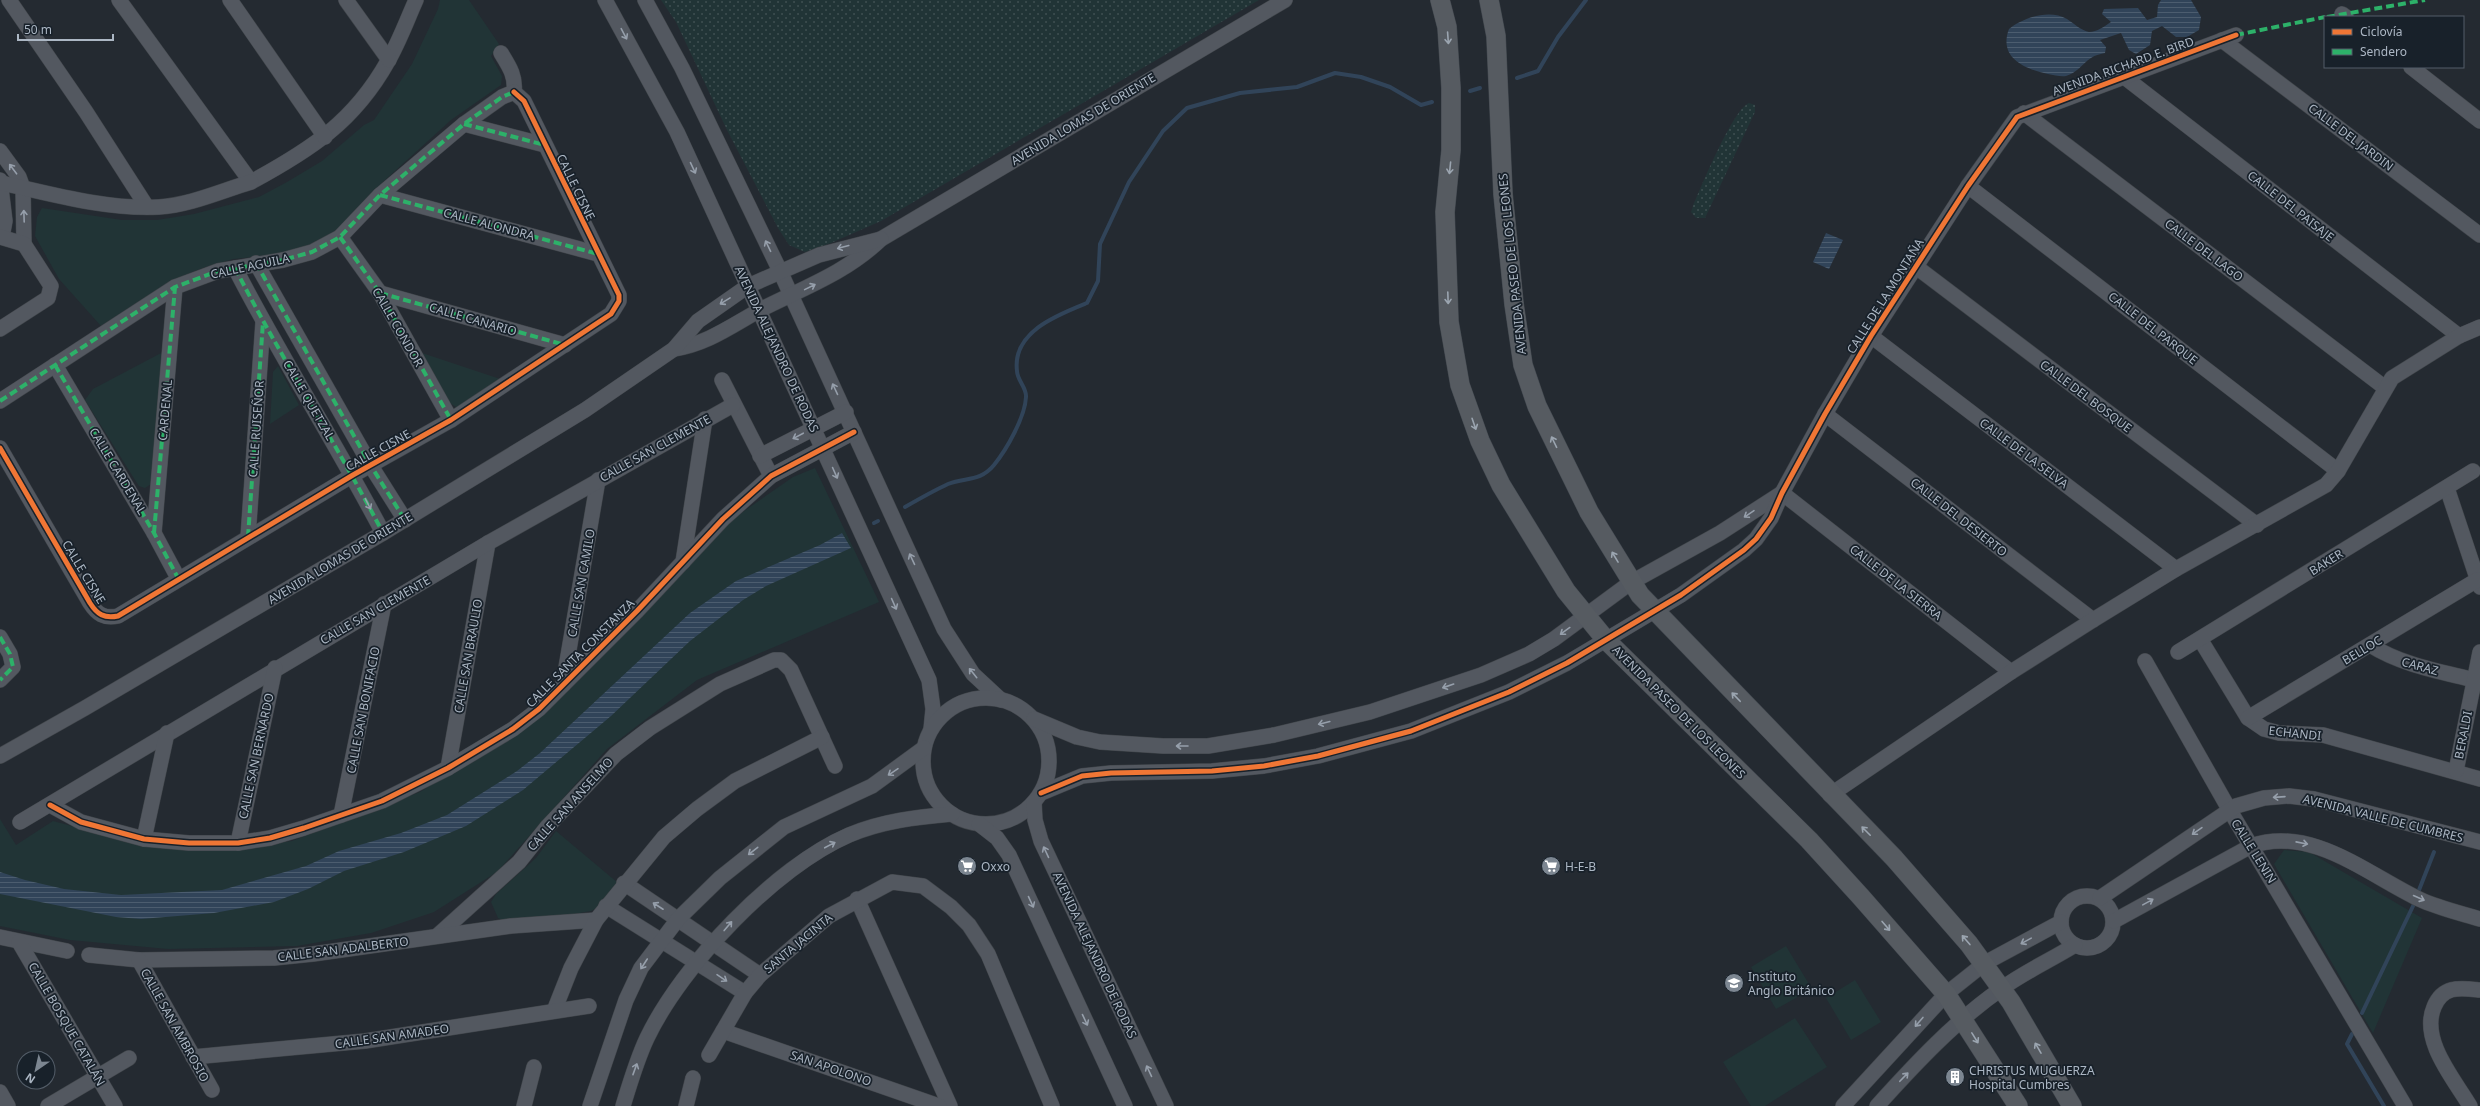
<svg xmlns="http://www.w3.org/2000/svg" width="2480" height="1106" viewBox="0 0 2480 1106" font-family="'Noto Sans',sans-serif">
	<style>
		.grass { fill: url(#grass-dots) }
		.green { fill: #213436 }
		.water { fill: url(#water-rules) }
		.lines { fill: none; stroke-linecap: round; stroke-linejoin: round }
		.stream { stroke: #314459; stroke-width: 4 }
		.minor-casing { stroke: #40454a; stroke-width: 16 }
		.major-casing { stroke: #41474e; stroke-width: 20 }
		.minor { stroke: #535860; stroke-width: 15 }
		.major { stroke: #565b61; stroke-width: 19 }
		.quiet { stroke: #2db169; stroke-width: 4; stroke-dasharray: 8 4; stroke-linecap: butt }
		.cycleway-casing { stroke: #18212a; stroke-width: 8 }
		.cycleway { stroke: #f07635; stroke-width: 5 }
		.oneway { stroke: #969fab }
		.oneway2 { stroke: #9ba5b0 }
		.labels { text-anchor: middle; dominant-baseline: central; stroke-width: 3.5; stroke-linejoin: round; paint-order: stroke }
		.street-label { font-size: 12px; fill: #acb7c4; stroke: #18212a }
		.poi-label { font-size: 12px; fill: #acb7c4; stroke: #18212a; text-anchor: start }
	</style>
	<defs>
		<pattern id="grass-dots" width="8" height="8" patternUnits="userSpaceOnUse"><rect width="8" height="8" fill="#213436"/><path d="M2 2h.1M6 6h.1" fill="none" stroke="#3f4f51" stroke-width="1.8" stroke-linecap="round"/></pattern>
		<pattern id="water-rules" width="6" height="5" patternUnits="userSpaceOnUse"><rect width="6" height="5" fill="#314459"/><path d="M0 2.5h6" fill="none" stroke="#4c5d6f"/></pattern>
	</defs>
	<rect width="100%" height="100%" fill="#242a31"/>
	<g class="grass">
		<path d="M661,0H1259L881,221L831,243L805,252L789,245L778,228L727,130L676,22Z"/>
		<path d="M1749,103L1755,105V112L1705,218H1696L1691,212L1693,206C1701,187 1733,109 1749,103Z"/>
	</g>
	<g class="green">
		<path d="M440,0H469L499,44L491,56L502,76L501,85L451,120L384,181L324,243L296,253L233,259L203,268L173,280L101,326L59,279L35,236L37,217L42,208L122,220H157L194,214L259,197L287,182L322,161L364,125L374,120L412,64L438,9Z"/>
		<path d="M163,352L154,482L145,488L139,486L135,480L85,400L93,389Z"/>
		<path d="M422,353L509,382L465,406L456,407L447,401Z"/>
		<path d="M278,366L299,405L270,424L273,372Z"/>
		<path d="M815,468L879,602L697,680L607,749L497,872L434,912L371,933L297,946L168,949L70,940L0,926V819L16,845L53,821L143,845L223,849L292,841L420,792L532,721L727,523L793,477Z"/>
		<path d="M556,831L618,883L599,907L591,911C567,915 519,929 498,918L491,902L496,894L536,858Z"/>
		<path d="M2284,850L2309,852L2422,918L2373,1033L2274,864Z"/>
		<path d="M1786,946L1812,989L1776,1009L1751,967Z"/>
		<path d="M1855,980L1881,1022L1851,1040L1826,998Z"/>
		<path d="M1795,1018L1827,1067L1765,1106H1751L1723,1062Z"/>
	</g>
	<g class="water">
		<path d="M2161,0H2191L2201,17L2199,30L2187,37H2176L2162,26L2152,31L2150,45L2136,54L2129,50L2121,33L2100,40L2106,47L2105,53C2101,54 2095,55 2091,58C2082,64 2077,73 2066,76C2061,77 2054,75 2048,74C2025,69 1998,58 2009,29C2024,17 2050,9 2067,19C2073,23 2082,31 2089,32C2097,32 2105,26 2111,22L2102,14L2104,9L2138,8L2147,20L2157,17L2158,5Z"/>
		<path d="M1826,233L1843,240L1829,269L1813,262Z"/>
		<path d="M842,533L851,548L766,586L743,600L690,641L611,716L523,790L466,826L404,852L344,871L308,889L274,902L214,913L141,919L116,917L0,894V872L25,880L64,889L121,895L222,890L306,866L339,851L401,833L447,815L517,771L540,753L690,613L736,581L820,545Z"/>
	</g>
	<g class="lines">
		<g class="stream">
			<path d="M1517,78L1538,71L1558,37L1586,0"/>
			<path d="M1470,91L1480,88"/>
			<path d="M905,507C919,499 933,491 948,484C966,477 980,482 994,465C1007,449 1025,417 1026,397C1027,388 1017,380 1017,371C1012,332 1057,315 1087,303L1098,281L1100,244L1129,182L1163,131L1187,108L1240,93L1297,87L1335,73L1361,77L1390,87L1421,105L1432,102"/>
			<path d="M874,523L878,521"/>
			<path d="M2419,890L2434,852"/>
			<path d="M2362,1013L2414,904"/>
			<path d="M2352,1034L2347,1044L2384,1106"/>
		</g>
		<defs>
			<g id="minor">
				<path d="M9,0L86,112L147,207"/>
				<path d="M119,0L251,182C310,150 354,122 388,61C399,42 407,20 416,0"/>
				<path d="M230,0L325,137"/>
				<path d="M346,0L389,60"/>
				<path d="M605,0L677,132L929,680L933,709L931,729"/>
				<path d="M645,0L682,68L780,271L944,629L973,674L1001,700"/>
				<path d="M2342,14L2346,17"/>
				<path d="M2222,40L2480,235"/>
				<path d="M501,53C509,66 516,76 514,92"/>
				<path d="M2411,67L2480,121"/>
				<path d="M2123,76L2459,336"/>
				<path d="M2024,113L2384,387"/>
				<path d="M464,124L545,145"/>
				<path d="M0,151L19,177L23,188L24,244"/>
				<path d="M0,180L5,221L2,237"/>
				<path d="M2,183C51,194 108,210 159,207C190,205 221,191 251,182"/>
				<path d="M1968,186L2338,471"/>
				<path d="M380,195L598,254"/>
				<path d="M0,237L24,244L51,286L48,298L0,329"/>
				<path d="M340,237L380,293L451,420"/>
				<path d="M256,263L371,466L405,520"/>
				<path d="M1915,266L2257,525"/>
				<path d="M235,268C281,358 336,443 383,533"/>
				<path d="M380,293L565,345"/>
				<path d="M1871,336L2176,569"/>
				<path d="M674,349C707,344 731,326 760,310C803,288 846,273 881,239L1285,0"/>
				<path d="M55,365L154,533L178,578"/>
				<path d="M722,380L771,476"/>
				<path d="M0,401L175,287L218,271L283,260L312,252L340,237L380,195L464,124L502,97L514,92"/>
				<path d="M1825,414L2093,620"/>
				<path d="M0,448L90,603C97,614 104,619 118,616L353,475L451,420L611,314L619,301V295L524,101L514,92"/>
				<path d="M760,456L846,412"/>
				<path d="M2447,488L2480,587"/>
				<path d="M1782,493L2011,672"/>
				<path d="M154,533L175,287"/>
				<path d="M248,537L263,322"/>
				<path d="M683,562L705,419"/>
				<path d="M0,637L10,654L13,667L0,680"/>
				<path d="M2200,639L2248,718L2264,729L2279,733L2323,735L2480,779"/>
				<path d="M2370,645C2402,665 2438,671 2474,680"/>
				<path d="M2178,652L2473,471"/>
				<path d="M2145,661L2229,809L2405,1106"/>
				<path d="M563,685L598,480"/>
				<circle cx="986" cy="761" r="63"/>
				<path d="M2248,718L2477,580"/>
				<path d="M1034,719L1077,737L1100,742L1163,746H1208L1274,735L1370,712L1481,675L1529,654L1554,639L1630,583L1720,533L1782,493"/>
				<path d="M0,756L85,708L383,533L585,410L674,349L698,321L748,286L819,255L881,239"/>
				<path d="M448,768L488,543"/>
				<path d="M2456,771L2480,652"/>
				<path d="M1041,793L1082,776L1111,773L1212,771L1264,766L1318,756L1411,731L1509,692L1567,663L1681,595L1744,550L1756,539L1771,518L1782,493L1825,414L1871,336L1968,186L2017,117L2236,35"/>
				<path d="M1830,795L2011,672L2093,620L2176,569L2326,485L2338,471L2392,378L2459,336L2480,327"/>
				<path d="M1034,802L1035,820L1041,841L1166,1106"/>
				<path d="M50,805L81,822L144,839L189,843H238L270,838L304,828L382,801L448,768L513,729L539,709L637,611L723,519L771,476L854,432"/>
				<path d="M341,815L384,604"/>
				<path d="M20,822L488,543L733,405"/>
				<path d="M979,824L997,838L1009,855L1125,1106"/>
				<path d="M144,839L167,733"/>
				<path d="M238,843L275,668"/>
				<path d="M624,883L760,975"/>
				<circle cx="2087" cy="922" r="26"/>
				<path d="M2100,898L2236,806L2264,798L2289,796L2314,799L2480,842"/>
				<path d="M857,899L950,1106"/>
				<path d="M606,906L745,993"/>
				<path d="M2114,921L2251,846C2311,825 2367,874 2419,899C2438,908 2460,913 2480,919"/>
				<path d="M437,936L519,862L547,827L616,754L650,728L720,684L774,660H781L791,670L835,766"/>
				<path d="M0,937L67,951"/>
				<path d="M19,942L115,1106"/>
				<path d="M89,955L139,960L274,958L313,954L511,926L596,920"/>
				<path d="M139,960L212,1090"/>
				<path d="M554,1011L571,968L596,920L664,837L697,809L735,781L822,737"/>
				<path d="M723,1031L939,1106"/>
				<path d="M709,1055L745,993L760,975L829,916L892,882L923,886L951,907L969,925L988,954L1052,1106"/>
				<path d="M193,1057L365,1041L589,1006"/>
				<path d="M0,1092L8,1106"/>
				<path d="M48,1106L129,1058"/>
				<path d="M524,1106L534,1067"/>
				<path d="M590,1106L626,1000L641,968L678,919L720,878L784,827L872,786L924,748"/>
				<path d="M623,1106C630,1083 637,1059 647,1038C682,965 775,867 849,835C882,821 917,817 952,814"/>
				<path d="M686,1106L693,1078"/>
				<path d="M1843,1106L1946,994L1985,963L2061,922"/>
				<path d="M1877,1106C1915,1064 1955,1021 2001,989C2024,972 2051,960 2075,945"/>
				<path d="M2470,1106C2454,1079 2420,1040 2434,1007C2443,985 2460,988 2480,990"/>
			</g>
			<g id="major">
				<path d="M1440,0L1447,27L1451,88V150L1445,212L1449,322L1460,385L1480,441L1501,485L1566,591L1606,640L1809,840L1861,897L1946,994L2018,1106"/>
				<path d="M1489,0L1496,36L1503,194L1514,304L1523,365L1537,406L1589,512L1640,595L1894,858L1969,944L2011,1002L2072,1106"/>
			</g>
		</defs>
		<use href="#minor" class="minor-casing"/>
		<use href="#major" class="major-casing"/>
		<use href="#minor" class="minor"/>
		<use href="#major" class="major"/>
		<g class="quiet">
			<path d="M2327,17L2425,0"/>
			<path d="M2236,35L2325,17"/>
			<path d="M464,124L545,145"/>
			<path d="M380,195L598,254"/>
			<path d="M340,237L380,293L451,420"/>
			<path d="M256,263L371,466L405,520"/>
			<path d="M235,268C281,358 336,443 383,533"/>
			<path d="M380,293L565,345"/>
			<path d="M55,365L154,533L178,578"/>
			<path d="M0,401L175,287L218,271L283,260L312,252L340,237L380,195L464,124L502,97L514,92L517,94"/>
			<path d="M154,533L175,287"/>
			<path d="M248,537L263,322"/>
			<path d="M0,637L10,654L13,667L0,680"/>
		</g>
		<defs>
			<g id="cycleway">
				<path d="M0,448L90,603C97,614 104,619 118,616L353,475L451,420L611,314L619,301V295L524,101L514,92"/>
				<path d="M1041,793L1082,776L1111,773L1212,771L1264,766L1318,756L1411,731L1509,692L1567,663L1681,595L1744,550L1756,539L1771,518L1782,493L1825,414L1871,336L1968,186L2017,117L2236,35"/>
				<path d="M50,805L81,822L144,839L189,843H238L270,838L304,828L382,801L448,768L513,729L539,709L637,611L723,519L771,476L854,432"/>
			</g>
		</defs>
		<use href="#cycleway" class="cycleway-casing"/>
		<use href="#cycleway" class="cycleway"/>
	</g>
	<defs><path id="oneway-shaft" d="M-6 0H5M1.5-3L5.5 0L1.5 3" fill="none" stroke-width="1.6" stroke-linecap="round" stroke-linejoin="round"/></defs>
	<g class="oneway">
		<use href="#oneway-shaft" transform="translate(624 34) rotate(62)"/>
		<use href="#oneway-shaft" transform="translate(693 168) rotate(65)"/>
		<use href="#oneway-shaft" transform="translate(13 169) rotate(-127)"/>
		<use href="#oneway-shaft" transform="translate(24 216) rotate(-92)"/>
		<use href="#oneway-shaft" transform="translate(768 246) rotate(-116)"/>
		<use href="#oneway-shaft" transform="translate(843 247) rotate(165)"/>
		<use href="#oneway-shaft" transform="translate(810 287) rotate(-26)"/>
		<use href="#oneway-shaft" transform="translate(725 301) rotate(148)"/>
		<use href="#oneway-shaft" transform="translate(835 389) rotate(-115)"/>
		<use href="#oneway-shaft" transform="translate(798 436) rotate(152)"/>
		<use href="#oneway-shaft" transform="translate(835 473) rotate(66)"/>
		<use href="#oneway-shaft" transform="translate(368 504) rotate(63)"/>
		<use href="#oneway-shaft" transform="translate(1749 514) rotate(146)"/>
		<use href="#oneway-shaft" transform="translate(912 559) rotate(-115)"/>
		<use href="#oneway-shaft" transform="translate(894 604) rotate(66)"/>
		<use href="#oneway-shaft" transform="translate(1565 631) rotate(144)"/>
		<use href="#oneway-shaft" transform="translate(973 673) rotate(-129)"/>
		<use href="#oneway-shaft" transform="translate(1448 686) rotate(161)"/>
		<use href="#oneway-shaft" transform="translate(1324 723) rotate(166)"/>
		<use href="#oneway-shaft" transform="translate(1182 746) rotate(180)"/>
		<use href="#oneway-shaft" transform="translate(893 772) rotate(146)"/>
		<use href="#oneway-shaft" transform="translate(2279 797) rotate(176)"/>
		<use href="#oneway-shaft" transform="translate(2197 831) rotate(145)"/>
		<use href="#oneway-shaft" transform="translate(2302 843) rotate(11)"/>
		<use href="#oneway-shaft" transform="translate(830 845) rotate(-28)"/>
		<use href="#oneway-shaft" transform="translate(753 851) rotate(142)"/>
		<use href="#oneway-shaft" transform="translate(1046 852) rotate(-115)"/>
		<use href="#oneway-shaft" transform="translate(2419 898) rotate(24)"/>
		<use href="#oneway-shaft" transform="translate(1031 902) rotate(65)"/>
		<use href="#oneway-shaft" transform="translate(2148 902) rotate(-29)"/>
		<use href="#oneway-shaft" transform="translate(658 906) rotate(-147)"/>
		<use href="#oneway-shaft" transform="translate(728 926) rotate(-50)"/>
		<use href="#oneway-shaft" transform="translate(2026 941) rotate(151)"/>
		<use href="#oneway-shaft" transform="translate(644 964) rotate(123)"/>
		<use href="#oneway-shaft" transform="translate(722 978) rotate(34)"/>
		<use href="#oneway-shaft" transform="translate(1085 1020) rotate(65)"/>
		<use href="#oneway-shaft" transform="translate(1919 1022) rotate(131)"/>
		<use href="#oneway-shaft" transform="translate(635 1069) rotate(-70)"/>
		<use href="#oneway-shaft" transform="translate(1149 1071) rotate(-115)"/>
		<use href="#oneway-shaft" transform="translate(1904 1077) rotate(-46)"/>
	</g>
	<g class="oneway2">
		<use href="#oneway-shaft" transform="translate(1448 38) rotate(86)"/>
		<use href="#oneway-shaft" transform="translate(1450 168) rotate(96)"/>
		<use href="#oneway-shaft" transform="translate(1448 298) rotate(88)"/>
		<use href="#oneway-shaft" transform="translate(1474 424) rotate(71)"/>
		<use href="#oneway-shaft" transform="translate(1554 442) rotate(-116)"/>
		<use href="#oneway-shaft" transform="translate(1615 557) rotate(-121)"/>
		<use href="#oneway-shaft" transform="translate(1736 697) rotate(-134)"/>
		<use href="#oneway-shaft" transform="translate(1866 831) rotate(-135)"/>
		<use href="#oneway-shaft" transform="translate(1886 926) rotate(49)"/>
		<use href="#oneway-shaft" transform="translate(1966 940) rotate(-131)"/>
		<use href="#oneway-shaft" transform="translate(1975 1038) rotate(58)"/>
		<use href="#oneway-shaft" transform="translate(2038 1048) rotate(-120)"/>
	</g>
	<defs>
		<symbol id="supermarket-disc" viewBox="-11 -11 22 22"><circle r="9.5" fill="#7c8691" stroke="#18212a"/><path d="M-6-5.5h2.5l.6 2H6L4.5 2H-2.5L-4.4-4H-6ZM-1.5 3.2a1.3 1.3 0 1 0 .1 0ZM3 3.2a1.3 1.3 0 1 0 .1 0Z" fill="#fff"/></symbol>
		<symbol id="school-disc" viewBox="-11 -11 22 22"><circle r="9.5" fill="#7c8691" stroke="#18212a"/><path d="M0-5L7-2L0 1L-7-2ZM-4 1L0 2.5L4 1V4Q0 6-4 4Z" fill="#fff"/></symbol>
		<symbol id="building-disc" viewBox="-11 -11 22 22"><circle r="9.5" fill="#7c8691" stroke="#18212a"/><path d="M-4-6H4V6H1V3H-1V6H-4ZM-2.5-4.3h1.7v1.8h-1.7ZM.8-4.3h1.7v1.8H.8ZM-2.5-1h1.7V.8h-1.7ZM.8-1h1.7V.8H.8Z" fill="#fff"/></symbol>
	</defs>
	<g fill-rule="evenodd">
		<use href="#supermarket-disc" x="956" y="855" width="22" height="22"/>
		<use href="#supermarket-disc" x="1540" y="855" width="22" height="22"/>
		<use href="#school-disc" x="1723" y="972" width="22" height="22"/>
		<use href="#building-disc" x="1944" y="1066" width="22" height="22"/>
	</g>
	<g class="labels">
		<g class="street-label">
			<text transform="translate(2123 66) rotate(-20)">AVENIDA RICHARD E. BIRD</text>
			<text transform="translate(1083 119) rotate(-31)">AVENIDA LOMAS DE ORIENTE</text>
			<text transform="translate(2351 137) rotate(37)">CALLE DEL JARDIN</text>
			<text transform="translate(576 187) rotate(64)">CALLE CISNE</text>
			<text transform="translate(2291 206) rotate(38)">CALLE DEL PAISAJE</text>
			<text transform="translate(489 224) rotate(15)">CALLE ALONDRA</text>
			<text transform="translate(2204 250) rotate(37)">CALLE DEL LAGO</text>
			<text transform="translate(1512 264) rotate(-96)">AVENIDA PASEO DE LOS LEONES</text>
			<text transform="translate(250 266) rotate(-12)">CALLE AGUILA</text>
			<text transform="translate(1885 296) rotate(-58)">CALLE DE LA MONTAÑA</text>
			<text transform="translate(473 319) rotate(16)">CALLE CANARIO</text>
			<text transform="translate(398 327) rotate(60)">CALLE CONDOR</text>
			<text transform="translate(2153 328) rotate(38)">CALLE DEL PARQUE</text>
			<text transform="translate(777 349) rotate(65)">AVENIDA ALEJANDRO DE RODAS</text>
			<text transform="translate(2086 396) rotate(37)">CALLE DEL BOSQUE</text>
			<text transform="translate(309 400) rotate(60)">CALLE QUETZAL</text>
			<text transform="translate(165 410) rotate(-85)">CARDENAL</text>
			<text transform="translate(256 429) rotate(-86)">CALLE RUISEÑOR</text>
			<text transform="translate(655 448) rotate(-29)">CALLE SAN CLEMENTE</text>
			<text transform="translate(378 450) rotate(-29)">CALLE CISNE</text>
			<text transform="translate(2024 453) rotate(37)">CALLE DE LA SELVA</text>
			<text transform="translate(118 471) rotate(59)">CALLE CARDENAL</text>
			<text transform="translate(1959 517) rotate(38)">CALLE DEL DESIERTO</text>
			<text transform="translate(340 558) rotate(-31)">AVENIDA LOMAS DE ORIENTE</text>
			<text transform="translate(2326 562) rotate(-32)">BAKER</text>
			<text transform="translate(84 572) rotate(59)">CALLE CISNE</text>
			<text transform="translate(1896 582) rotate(38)">CALLE DE LA SIERRA</text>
			<text transform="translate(581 583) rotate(-80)">CALLE SAN CAMILO</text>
			<text transform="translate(375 610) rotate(-30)">CALLE SAN CLEMENTE</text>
			<text transform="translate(2362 650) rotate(-31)">BELLOC</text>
			<text transform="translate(580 653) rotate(-45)">CALLE SANTA CONSTANZA</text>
			<text transform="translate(468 656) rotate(-80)">CALLE SAN BRAULIO</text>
			<text transform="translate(2420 666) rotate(15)">CARAZ</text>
			<text transform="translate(363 710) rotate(-79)">CALLE SAN BONIFACIO</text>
			<text transform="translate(1679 712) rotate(45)">AVENIDA PASEO DE LOS LEONES</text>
			<text transform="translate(2295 733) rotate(6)">ECHANDI</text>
			<text transform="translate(2463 735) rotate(-79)">BERALDI</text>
			<text transform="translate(256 756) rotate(-78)">CALLE SAN BERNARDO</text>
			<text transform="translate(570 804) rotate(-48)">CALLE SAN ANSELMO</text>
			<text transform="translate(2383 818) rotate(14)">AVENIDA VALLE DE CUMBRES</text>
			<text transform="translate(2254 851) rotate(58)">CALLE LENIN</text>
			<text transform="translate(798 943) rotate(-40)">SANTA JACINTA</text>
			<text transform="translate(343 949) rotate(-7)">CALLE SAN ADALBERTO</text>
			<text transform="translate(1095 955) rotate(65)">AVENIDA ALEJANDRO DE RODAS</text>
			<text transform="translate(67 1024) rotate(60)">CALLE BOSQUE CATALÁN</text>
			<text transform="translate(175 1025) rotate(61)">CALLE SAN AMBROSIO</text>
			<text transform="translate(392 1036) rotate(-8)">CALLE SAN AMADEO</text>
			<text transform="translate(831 1068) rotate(19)">SAN APOLONO</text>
		</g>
		<g class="poi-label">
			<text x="981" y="866">Oxxo</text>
			<text x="1565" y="866">H-E-B</text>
			<text x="1748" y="976">Instituto<tspan x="1748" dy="14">Anglo Británico</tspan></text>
			<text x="1969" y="1070">CHRISTUS MUGUERZA<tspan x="1969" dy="14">Hospital Cumbres</tspan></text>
		</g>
	</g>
	<rect x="2324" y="16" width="140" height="52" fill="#18212a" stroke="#535d68"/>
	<rect x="2332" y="29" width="20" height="6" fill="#f07635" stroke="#535d68"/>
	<text x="2360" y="36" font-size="12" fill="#acb7c4">Ciclovía</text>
	<rect x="2332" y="49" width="20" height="6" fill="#2db169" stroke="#535d68"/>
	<text x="2360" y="56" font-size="12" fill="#acb7c4">Sendero</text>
	<g transform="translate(36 1070) rotate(214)"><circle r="19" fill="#18212a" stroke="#535d68"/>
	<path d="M0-3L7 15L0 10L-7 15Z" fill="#7c8691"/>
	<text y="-6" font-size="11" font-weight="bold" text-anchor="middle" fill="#acb7c4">N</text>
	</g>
	<path d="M18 34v6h95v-6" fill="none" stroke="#acb7c4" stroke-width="2"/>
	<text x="24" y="34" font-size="12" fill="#acb7c4" stroke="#18212a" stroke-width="3" paint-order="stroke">50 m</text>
</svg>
